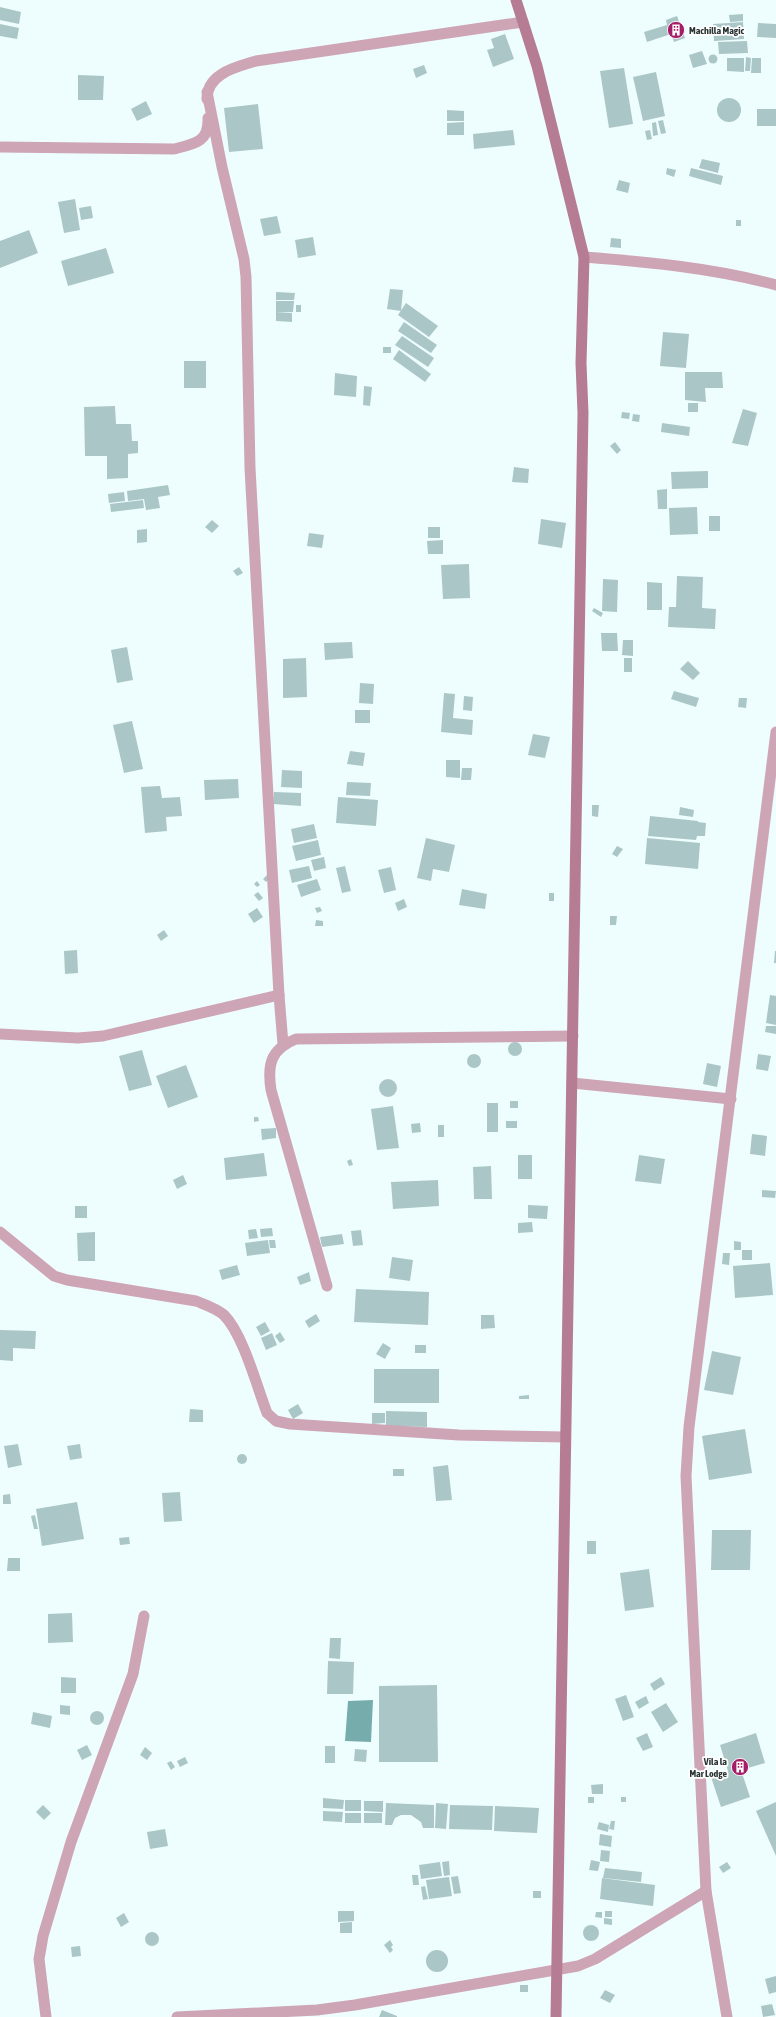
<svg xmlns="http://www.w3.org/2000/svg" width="776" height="2017" viewBox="0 0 776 2017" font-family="'Asap Condensed',sans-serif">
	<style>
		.water { fill: #77acad }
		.building { fill: #abc6c6 }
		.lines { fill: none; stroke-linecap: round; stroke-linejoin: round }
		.minor { stroke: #cea5b5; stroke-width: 11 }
		.secondary { stroke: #b67c94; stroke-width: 11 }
		.labels { text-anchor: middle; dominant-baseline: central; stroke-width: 3.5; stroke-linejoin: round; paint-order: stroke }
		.poi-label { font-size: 10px; font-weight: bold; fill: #2a3434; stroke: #fff; text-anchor: start }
	</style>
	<rect width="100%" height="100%" fill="#eefefe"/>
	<path class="water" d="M373,1700L371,1742L345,1741L348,1701Z"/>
	<g class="building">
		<path d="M0,7L21,12L19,24L0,20Z"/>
		<path d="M743,14V21L730,22L729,15Z"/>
		<path d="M677,16L685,38L674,42L671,34L647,42L644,32L667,25L666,20Z"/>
		<path d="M743,22L744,39L714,41L713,24Z"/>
		<path d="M758,23L776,24V38L757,37Z"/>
		<path d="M0,24L19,28L17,39L0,36Z"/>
		<path d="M505,34L514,59L493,67L487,50L494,48L491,39Z"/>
		<path d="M747,41L748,53L719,54L718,42Z"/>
		<path d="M702,51L707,64L693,68L689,55Z"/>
		<circle cx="713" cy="59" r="4.5"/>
		<path d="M746,57L751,58L750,71H745Z"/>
		<path d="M727,58H744V72L727,71Z"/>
		<path d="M752,58H761V73H751Z"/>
		<path d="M424,65L427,73L416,78L413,69Z"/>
		<path d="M624,68L633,124L609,128L600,71Z"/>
		<path d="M656,72L665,116L643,121L633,77Z"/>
		<path d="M78,75L104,76L103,100H78Z"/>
		<circle cx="729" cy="110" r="12"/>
		<path d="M146,101L152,114L137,121L131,109Z"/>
		<path d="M258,104L263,149L229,152L224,108Z"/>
		<rect x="757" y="109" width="19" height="17"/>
		<path d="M447,110L464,111V121H447Z"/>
		<path d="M663,120L666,133L661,134L658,121Z"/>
		<path d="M464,122V135H447V123Z"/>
		<path d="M656,122L658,135L653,136L652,123Z"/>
		<path d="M513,130L515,145L474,149L473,134Z"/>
		<path d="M650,130L652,139L647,140L645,131Z"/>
		<path d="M702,159L720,163L718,173L699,168Z"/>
		<path d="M667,168L676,170L674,177L666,174Z"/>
		<path d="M691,168L723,176L721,185L689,176Z"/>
		<path d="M619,180L630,183L628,193L616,190Z"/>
		<path d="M75,199L80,230L64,233L58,202Z"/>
		<path d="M91,206L93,218L81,220L79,208Z"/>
		<path d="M277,216L281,233L264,236L260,219Z"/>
		<rect x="736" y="220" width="5" height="6"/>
		<path d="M29,230L38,253L0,268V241Z"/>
		<path d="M313,237L316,255L298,258L295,240Z"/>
		<path d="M611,238L621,239V248L610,247Z"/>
		<path d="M106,248L114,273L68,286L61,261Z"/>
		<path d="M390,289L403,290L401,311L387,309Z"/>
		<path d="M276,292L295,293L294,300H276Z"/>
		<path d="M276,301H294L293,312H276Z"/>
		<path d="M406,303L438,326L429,337L398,315Z"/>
		<rect x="296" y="305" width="5" height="7"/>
		<path d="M276,312L292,313V322L276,321Z"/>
		<path d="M404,322L437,345L431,353L398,331Z"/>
		<path d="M663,332L689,334L686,368L660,366Z"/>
		<path d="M402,336L434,358L428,367L395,345Z"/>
		<rect x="383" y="347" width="8" height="6"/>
		<path d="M399,350L431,374L425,382L393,359Z"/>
		<rect x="184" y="361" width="22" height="27"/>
		<path d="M685,372H722L723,388H705L706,402L685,400Z"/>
		<path d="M335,373L357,376L356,397L334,395Z"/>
		<path d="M364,386L372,387L370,406L363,405Z"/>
		<rect x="688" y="403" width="10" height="9"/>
		<path d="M115,406L116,424H131L132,441H138V453L128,454V478L107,479V456H85L84,407Z"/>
		<path d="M743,409L757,413L748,446L732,443Z"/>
		<path d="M622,412L630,413L629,419L621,418Z"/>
		<path d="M633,414L640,415L639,422L632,421Z"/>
		<path d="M662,423L690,427L689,436L661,432Z"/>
		<path d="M615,442L621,450L617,454L610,446Z"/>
		<path d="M514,467L529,469L528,483L512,482Z"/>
		<path d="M708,471V488L672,489L671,472Z"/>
		<path d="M168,485L170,495L158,497L160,508L146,510L144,499L128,501L127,491Z"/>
		<path d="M667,489V509H658L657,490Z"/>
		<path d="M124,492L125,501L109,503L108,494Z"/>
		<path d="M143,500L144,508L111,512L110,504Z"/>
		<path d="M697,507L698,534L670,535L669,508Z"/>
		<rect x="709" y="516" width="11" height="15"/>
		<path d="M541,519L566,523L562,548L538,544Z"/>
		<path d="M212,520L219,526L212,533L205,527Z"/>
		<rect x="428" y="527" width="12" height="11"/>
		<path d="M147,529V542L137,543V530Z"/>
		<path d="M309,533L324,535L322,548L307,546Z"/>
		<path d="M443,540V554H428L427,541Z"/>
		<path d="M469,564L470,598L443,599L441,565Z"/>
		<path d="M239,567L243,573L237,576L233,571Z"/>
		<path d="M677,576L703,577L702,608L716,609L715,629L668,627L669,607H676Z"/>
		<path d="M603,579L618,580L617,612L602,611Z"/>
		<path d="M647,582L662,583V610H647Z"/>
		<path d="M594,608L603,613L601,617L592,611Z"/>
		<path d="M601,633H617L618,651H602Z"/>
		<path d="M623,640H633V656L622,655Z"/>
		<path d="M352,642L353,658L325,660L324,643Z"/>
		<path d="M127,647L133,680L117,683L111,650Z"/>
		<path d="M306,658L307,697L283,698V659Z"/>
		<rect x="624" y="658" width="8" height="14"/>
		<path d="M688,661L700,673L693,680L680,669Z"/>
		<path d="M360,683L374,684L373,704L359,703Z"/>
		<path d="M674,691L699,698L696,707L671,699Z"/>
		<path d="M444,693L455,694L453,718L473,720L472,735L441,732Z"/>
		<path d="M464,696L473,697L472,711L463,710Z"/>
		<path d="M739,698H747L746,708L738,707Z"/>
		<rect x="355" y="710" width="15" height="13"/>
		<path d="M132,721L143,769L124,773L113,725Z"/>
		<path d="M533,734L550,737L545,758L528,755Z"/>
		<path d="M350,751L365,753L363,766L347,764Z"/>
		<path d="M446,760H460V778L446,777Z"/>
		<path d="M462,768H472L471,780H461Z"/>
		<path d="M282,770L302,771V788L281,787Z"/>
		<path d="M238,779L239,798L205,800L204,780Z"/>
		<path d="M347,782L371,783L370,796L346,795Z"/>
		<path d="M160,786L162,798L180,797L182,816L166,817L167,831L145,833L141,787Z"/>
		<path d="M274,792L301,793V806L273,804Z"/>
		<path d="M338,797L378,800L376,826L336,823Z"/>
		<path d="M592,805H599L598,817L592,816Z"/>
		<path d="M680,807L694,810L693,817L679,815Z"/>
		<path d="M650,816L698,821V822L706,823L705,836H697L696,840L648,836Z"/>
		<path d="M314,824L317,838L294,843L291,829Z"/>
		<path d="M426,838L455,845L449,872L433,869L431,881L417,878Z"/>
		<path d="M647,838L700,843L698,869L645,864Z"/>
		<path d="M318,840L321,855L296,861L292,846Z"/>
		<path d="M617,846L623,849L617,857L612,854Z"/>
		<path d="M324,857L326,868L314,871L311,860Z"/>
		<path d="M309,866L312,878L292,883L289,870Z"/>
		<path d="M345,866L351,891L342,893L336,868Z"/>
		<path d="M391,867L396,890L384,893L378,870Z"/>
		<path d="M267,875L270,878L266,882L263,879Z"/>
		<path d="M317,879L321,890L301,897L297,885Z"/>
		<path d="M257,881L260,885L257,887L254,884Z"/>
		<path d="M462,889L487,894L485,909L459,905Z"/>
		<path d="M258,892L263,898L259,901L254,895Z"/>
		<rect x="549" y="893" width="5" height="8"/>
		<path d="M404,899L407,907L398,911L395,903Z"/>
		<path d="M320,907L322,911L317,913L315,908Z"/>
		<path d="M257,908L263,917L254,923L248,914Z"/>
		<path d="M610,916H617L616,925H610Z"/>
		<path d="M316,920L323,921V926H315Z"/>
		<path d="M164,930L168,936L161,941L157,935Z"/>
		<path d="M77,950L78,973L65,974L64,951Z"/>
		<path d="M775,951H776V963H774Z"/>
		<path d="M770,995L776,996V1025L766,1023Z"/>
		<path d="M766,1026H776V1034L765,1032Z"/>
		<circle cx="515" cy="1049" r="7"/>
		<path d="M142,1050L152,1085L129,1091L119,1056Z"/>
		<circle cx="474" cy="1061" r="7"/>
		<path d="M758,1054L771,1056L768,1071L756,1069Z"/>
		<path d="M707,1063L721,1066L717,1087L703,1084Z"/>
		<path d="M186,1065L198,1097L168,1108L156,1076Z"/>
		<circle cx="388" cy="1088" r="9"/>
		<rect x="510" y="1101" width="8" height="7"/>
		<rect x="487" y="1103" width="11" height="29"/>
		<path d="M393,1106L399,1148L377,1150L371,1109Z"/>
		<path d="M254,1117H258L259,1121L254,1122Z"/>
		<rect x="506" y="1121" width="11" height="7"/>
		<path d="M420,1123L421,1132L412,1133L411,1124Z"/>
		<rect x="438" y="1125" width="6" height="12"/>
		<path d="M276,1128V1138L262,1140L261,1129Z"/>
		<path d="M752,1134L767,1136L765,1156L750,1154Z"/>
		<path d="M264,1153L267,1176L226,1180L224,1158Z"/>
		<rect x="518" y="1155" width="14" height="24"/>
		<path d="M639,1155L665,1159L661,1184L635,1181Z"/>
		<path d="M351,1159L353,1165L349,1166L347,1161Z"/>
		<path d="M491,1166L492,1199H474L473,1167Z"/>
		<path d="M183,1175L187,1184L177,1189L173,1180Z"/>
		<path d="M438,1180L439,1206L393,1209L391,1182Z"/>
		<path d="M762,1190L776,1191L775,1198L762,1197Z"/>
		<path d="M528,1205L548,1206L547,1219L528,1218Z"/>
		<rect x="75" y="1206" width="12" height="12"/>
		<path d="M532,1222L533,1232L518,1233V1223Z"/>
		<path d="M272,1228L273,1236L261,1237L260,1229Z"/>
		<path d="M256,1229L258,1238L249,1239L248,1230Z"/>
		<path d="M361,1230L363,1245L353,1246L351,1231Z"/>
		<path d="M95,1232V1261H78L77,1233Z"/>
		<path d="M342,1234L344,1244L322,1247L320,1237Z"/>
		<path d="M268,1240L270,1253L247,1256L245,1243Z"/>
		<path d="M269,1240H275L276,1248H270Z"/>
		<path d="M734,1241L741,1242V1250H734Z"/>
		<rect x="742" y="1250" width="10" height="10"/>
		<path d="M723,1253H730L729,1265L722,1264Z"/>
		<path d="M392,1257L413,1260L410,1281L389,1278Z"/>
		<path d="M770,1263L773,1295L735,1298L733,1266Z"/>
		<path d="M237,1265L240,1275L222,1280L219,1270Z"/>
		<path d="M309,1272L311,1281L300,1285L297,1277Z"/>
		<path d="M356,1289L429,1292L428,1325L354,1322Z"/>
		<path d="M316,1314L320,1321L309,1328L305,1321Z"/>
		<path d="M481,1315H494L495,1328L481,1329Z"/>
		<path d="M265,1322L270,1331L261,1336L256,1327Z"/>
		<path d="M0,1330L36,1331L35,1349L13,1348V1361L0,1360Z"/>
		<path d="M280,1332L285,1340L280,1343L275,1336Z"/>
		<path d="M272,1333L277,1345L266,1350L261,1338Z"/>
		<path d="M383,1343L391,1348L385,1359L376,1354Z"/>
		<rect x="415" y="1345" width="11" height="8"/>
		<path d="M712,1351L741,1357L733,1395L704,1390Z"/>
		<rect x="374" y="1369" width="65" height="34"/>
		<path d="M529,1395V1399H519V1396Z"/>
		<path d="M298,1404L303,1413L293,1419L288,1410Z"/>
		<path d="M190,1409L203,1410V1422H189Z"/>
		<path d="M386,1411L427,1412V1427L386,1426Z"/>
		<path d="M372,1413H385V1423L372,1424Z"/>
		<path d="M745,1429L752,1473L709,1480L702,1436Z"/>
		<path d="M18,1444L22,1465L8,1468L4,1446Z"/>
		<path d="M80,1444L82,1458L70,1460L67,1446Z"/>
		<circle cx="242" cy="1459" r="5"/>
		<path d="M448,1465L452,1500L436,1501L433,1467Z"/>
		<rect x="393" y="1469" width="11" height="7"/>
		<path d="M180,1492L182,1521L164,1522L162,1493Z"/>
		<path d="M10,1494L11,1504H3V1495Z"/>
		<path d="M77,1502L84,1539L42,1546L36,1509Z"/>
		<path d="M35,1515L38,1529H34L31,1516Z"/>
		<path d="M712,1530H751L750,1570H711Z"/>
		<path d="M129,1537L130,1544L120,1545L119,1538Z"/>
		<rect x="587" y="1541" width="9" height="13"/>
		<path d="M8,1558H20V1571H7Z"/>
		<path d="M649,1569L654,1607L625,1611L620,1573Z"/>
		<path d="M72,1613L73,1642L48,1643V1614Z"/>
		<path d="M330,1638H341L340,1659L329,1658Z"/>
		<path d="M328,1661L354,1662L353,1694H327Z"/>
		<path d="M61,1677L76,1678V1693H61Z"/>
		<path d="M661,1677L665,1684L654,1691L650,1684Z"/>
		<path d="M437,1685L438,1762H379V1686Z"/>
		<path d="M626,1695L634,1717L623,1721L615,1699Z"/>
		<path d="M646,1696L649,1703L639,1709L635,1702Z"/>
		<path d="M666,1703L678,1722L663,1732L651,1712Z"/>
		<path d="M60,1705L70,1706V1715L60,1714Z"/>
		<circle cx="97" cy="1718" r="7"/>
		<path d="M33,1712L52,1716L50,1728L31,1724Z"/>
		<path d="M647,1733L653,1747L643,1751L636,1738Z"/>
		<path d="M756,1733L765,1763L741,1770L750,1797L721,1807L711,1777L728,1771L720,1745Z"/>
		<path d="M87,1745L92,1755L82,1760L77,1750Z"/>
		<rect x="325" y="1746" width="10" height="17"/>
		<path d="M145,1747L152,1753L147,1760L140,1755Z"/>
		<path d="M355,1749L367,1750L366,1762L354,1761Z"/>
		<path d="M185,1757L188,1763L180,1767L177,1761Z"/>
		<path d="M171,1761L175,1767L171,1770L167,1763Z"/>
		<path d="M603,1784V1794H592L591,1785Z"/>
		<rect x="588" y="1797" width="6" height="6"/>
		<rect x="621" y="1797" width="5" height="5"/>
		<path d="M323,1798L344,1800L343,1809L323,1808Z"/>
		<rect x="345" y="1800" width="16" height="11"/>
		<path d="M364,1801H383V1812L364,1811Z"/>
		<path d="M776,1802V1856L756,1811Z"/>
		<path d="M386,1803L434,1805V1828H423L421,1822L411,1815H401L395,1818L392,1825H385Z"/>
		<path d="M436,1803L448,1804L446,1829L435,1828Z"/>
		<path d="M43,1805L51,1813L44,1820L36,1812Z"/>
		<path d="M450,1805L493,1806L492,1830L449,1829Z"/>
		<path d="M495,1806L539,1808L537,1833L494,1831Z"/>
		<path d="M323,1811L343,1812L342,1822L323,1821Z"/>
		<rect x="345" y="1813" width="16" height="10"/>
		<rect x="364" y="1813" width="18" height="10"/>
		<path d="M611,1821H615L614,1830L609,1829Z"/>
		<path d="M599,1822L609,1825L608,1832L597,1829Z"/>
		<path d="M165,1829L168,1846L150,1849L147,1832Z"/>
		<path d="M600,1834L612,1836L611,1847L599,1845Z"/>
		<path d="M601,1850L610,1851L609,1862L600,1861Z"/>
		<path d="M591,1860L600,1862L598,1871L589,1870Z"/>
		<path d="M449,1861L450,1875L444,1876L442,1862Z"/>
		<path d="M440,1862L442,1876L421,1879L419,1865Z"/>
		<path d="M727,1862L731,1868L723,1873L719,1867Z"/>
		<path d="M605,1868L642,1872L641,1882L603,1878Z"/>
		<path d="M412,1875H418L419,1885H413Z"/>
		<path d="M458,1876L461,1893L454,1894L451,1877Z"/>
		<path d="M449,1877L452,1896L429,1899L426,1880Z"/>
		<path d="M602,1878L655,1885L653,1906L600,1899Z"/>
		<path d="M425,1886L428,1899L423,1900L421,1887Z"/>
		<rect x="533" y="1891" width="8" height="7"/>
		<path d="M338,1911H354V1921L338,1922Z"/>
		<rect x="605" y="1911" width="7" height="6"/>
		<path d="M596,1912H602V1918L595,1917Z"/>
		<path d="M124,1913L129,1922L121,1927L116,1918Z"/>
		<path d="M604,1918L612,1919V1925L604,1924Z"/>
		<path d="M352,1922V1933H340V1923Z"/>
		<circle cx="591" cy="1933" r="8"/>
		<circle cx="152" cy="1939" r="7"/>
		<path d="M390,1940L393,1945L391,1947L393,1950L390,1953L384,1945Z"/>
		<path d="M80,1946L81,1956L72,1957L71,1947Z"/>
		<circle cx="437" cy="1961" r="11"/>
		<path d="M776,1976V1992L769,1994L765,1979Z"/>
		<rect x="520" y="1985" width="8" height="7"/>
		<path d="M605,1990L615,1995L610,2003L600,1998Z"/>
		<path d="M772,2004L775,2015L763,2017L761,2006Z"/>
		<path d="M382,2010L397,2016V2017H379Z"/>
	</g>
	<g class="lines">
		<g class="minor">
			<path d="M207,92L222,167L244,259L246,277L250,468L279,995L283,1044"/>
			<path d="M207,99C207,73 237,67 256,61L523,22"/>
			<path d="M0,147L174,149C195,144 209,142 208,118"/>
			<path d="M584,257C648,262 714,268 776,285"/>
			<path d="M0,1034L78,1038L103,1036L279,995"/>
			<path d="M572,1083L731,1099"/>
			<path d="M0,1232L54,1276L67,1280L196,1301C206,1305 216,1308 224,1315C243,1334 257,1387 267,1413L276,1421L290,1424L459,1435L565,1437"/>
			<path d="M327,1286L271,1090C267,1064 271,1049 296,1039L573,1036"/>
			<path d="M46,2017L39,1959L43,1936L71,1842L133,1674L144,1616"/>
			<path d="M177,2017L317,2010L355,2005L578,1966L595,1959L706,1891"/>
			<path d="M727,2017L706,1891L686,1476L689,1427L776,732"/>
		</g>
		<path class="secondary" d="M516,0L537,66L584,257L581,363L583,413L556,2017"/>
	</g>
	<defs>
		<symbol id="building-disc" viewBox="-11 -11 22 22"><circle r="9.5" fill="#a41d67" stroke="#fff"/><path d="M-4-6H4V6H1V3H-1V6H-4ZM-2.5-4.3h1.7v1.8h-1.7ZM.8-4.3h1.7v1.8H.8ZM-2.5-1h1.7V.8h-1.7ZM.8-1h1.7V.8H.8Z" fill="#fff"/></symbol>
	</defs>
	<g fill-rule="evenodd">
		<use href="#building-disc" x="666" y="20" width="20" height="20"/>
		<use href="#building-disc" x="730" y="1757" width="20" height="20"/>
	</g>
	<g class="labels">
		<g class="poi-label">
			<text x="689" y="30">Machilla Magic</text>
			<text x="727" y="1761" text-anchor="end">Vila la<tspan x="727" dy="12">Mar Lodge</tspan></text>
		</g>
	</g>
</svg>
